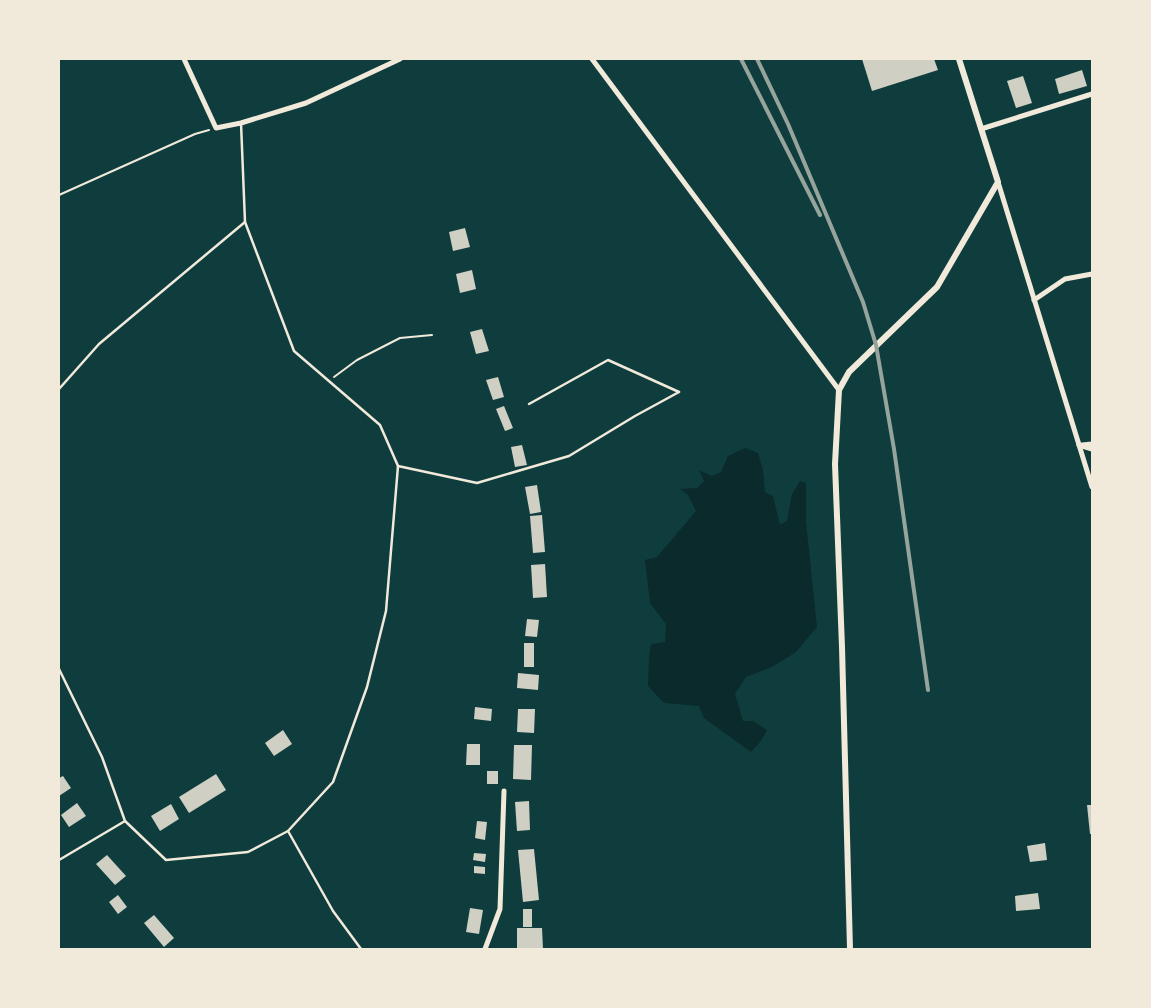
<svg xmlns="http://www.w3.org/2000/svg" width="1151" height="1008" viewBox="0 0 1151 1008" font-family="'Alegreya Sans',sans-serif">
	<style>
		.water { fill: #0a2a2b }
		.building { fill: #cfcfc3 }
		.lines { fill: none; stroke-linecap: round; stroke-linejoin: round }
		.path { stroke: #f1e9da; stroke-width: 2 }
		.service { stroke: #f1e9da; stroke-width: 2.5 }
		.minor { stroke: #f1e9da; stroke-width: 5 }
		.tertiary { stroke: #f1e9da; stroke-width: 6 }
		.rail { stroke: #97a49c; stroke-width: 4 }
	</style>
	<rect width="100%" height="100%" fill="#0f3d3e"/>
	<path class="water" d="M745,448L758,453L763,470L765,492L773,496L780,525L787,521L792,494L800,481L806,483V522L817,627L796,652L772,667L746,677L735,694L743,721H753L767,730L761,741L751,752L704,718L699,706L664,703L648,686L649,658L651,644L665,642L666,624L650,603L645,560L657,557L696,511L688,495L680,489L697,488L704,481L699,470L712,476L721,472L728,456Z"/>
	<g class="building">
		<path d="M862,59H934L938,70L872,91Z"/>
		<path d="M1082,70L1087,86L1059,94L1055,79Z"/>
		<path d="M1023,76L1032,103L1016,108L1007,81Z"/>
		<path d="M465,228L470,247L453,251L449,232Z"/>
		<path d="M472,270L476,289L460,293L456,274Z"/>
		<path d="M482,329L489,351L476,354L470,332Z"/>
		<path d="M498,377L504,397L493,400L486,380Z"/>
		<path d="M504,406L513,428L505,431L496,409Z"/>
		<path d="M522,445L527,465L515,467L511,447Z"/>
		<path d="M537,485L541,512L530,514L525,487Z"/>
		<path d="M542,515L545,552L533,553L530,516Z"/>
		<path d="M545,564L547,597L533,598L531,565Z"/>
		<path d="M527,619L539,620L537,637L525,636Z"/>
		<rect x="524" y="643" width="10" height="24"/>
		<path d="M518,673L539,675L538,690L517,688Z"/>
		<path d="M475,707L492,709L491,721L474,719Z"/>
		<path d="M518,709H535L534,733L517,732Z"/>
		<path d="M283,730L292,744L274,756L265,743Z"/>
		<path d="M467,744H480V765H466Z"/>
		<path d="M514,745H532L531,780L513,779Z"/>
		<rect x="487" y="771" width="11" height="13"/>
		<path d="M216,774L226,790L189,813L179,797Z"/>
		<path d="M63,776L71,788L59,796V778Z"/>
		<path d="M529,801L530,830L517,831L515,802Z"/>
		<path d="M77,803L86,816L69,827L61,815Z"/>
		<path d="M171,804L179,819L160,831L151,816Z"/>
		<path d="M1087,805H1092V834H1090Z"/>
		<path d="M477,821L487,822L485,840L475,838Z"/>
		<path d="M1045,843L1047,860L1030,862L1027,846Z"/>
		<path d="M534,849L539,900L523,902L518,850Z"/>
		<path d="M474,853L486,854L485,862L473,860Z"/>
		<path d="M107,855L126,876L115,885L96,864Z"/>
		<path d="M474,866L485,867V874L474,873Z"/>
		<path d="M1038,893L1040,909L1016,911L1015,896Z"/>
		<path d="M118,895L127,907L118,914L109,902Z"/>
		<path d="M470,908L483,910L479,934L466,932Z"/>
		<rect x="523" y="909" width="9" height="18"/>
		<path d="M154,915L174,938L164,947L144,923Z"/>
		<path d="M517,928H542L543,949H517Z"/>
	</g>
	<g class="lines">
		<g class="path">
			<path d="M59,195L195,134L209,130"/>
			<path d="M334,377L357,360L400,338L432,335"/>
		</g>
		<g class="service">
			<path d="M59,389L99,344L245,222L241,123"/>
			<path d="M529,404L608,360L679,392"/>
			<path d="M398,466L477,483L569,456L635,416L679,392"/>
			<path d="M59,669L102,757L125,821L166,860L248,852L288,831L333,782L367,687L386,611L398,466L380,425L294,351L245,222"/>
			<path d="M288,831L333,911L361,949"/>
			<path d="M59,860L125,821"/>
		</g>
		<g class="minor">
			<path d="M184,59L216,128L241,123L306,103L400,59"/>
			<path d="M592,59L839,390"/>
			<path d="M981,129L1092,94"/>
			<path d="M998,182L1092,487"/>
			<path d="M1034,300L1065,279L1092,274"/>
			<path d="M1079,445L1092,449"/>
			<path d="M1082,445L1092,444"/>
			<path d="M485,949L500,909L504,791"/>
		</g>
		<path class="tertiary" d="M850,949L842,647L835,464L839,390L849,372L937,287L998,182L959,59"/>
		<g class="rail">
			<path d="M741,59L820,215"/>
			<path d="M757,59L788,124L863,302L876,345L894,449L928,690"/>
		</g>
	</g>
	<rect width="1151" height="1008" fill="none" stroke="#f1e9da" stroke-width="120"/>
</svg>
